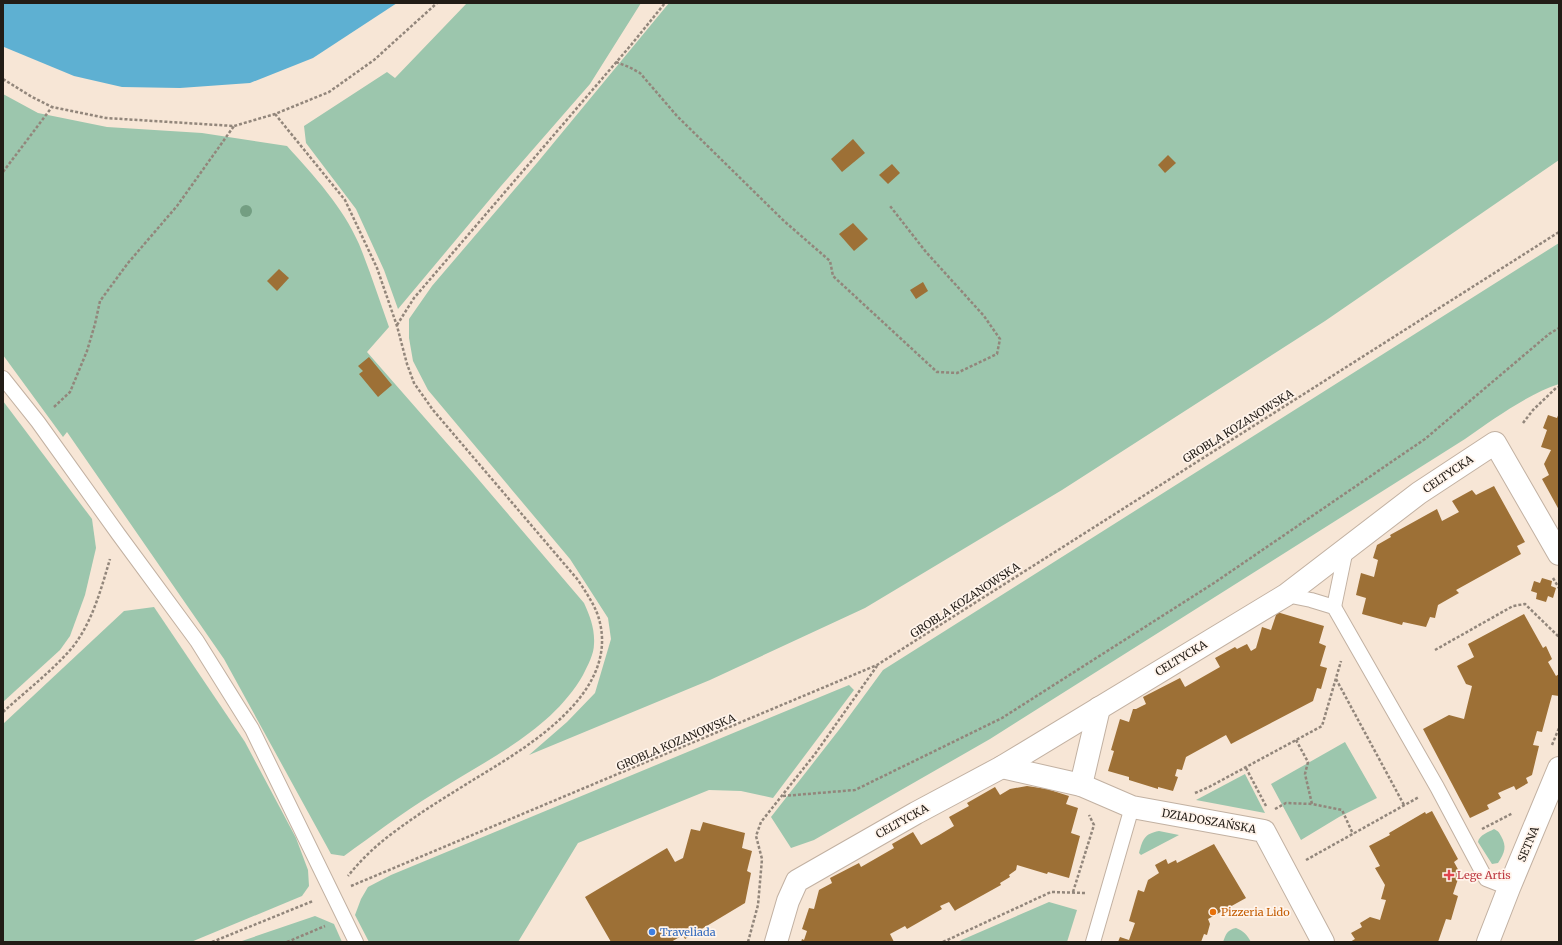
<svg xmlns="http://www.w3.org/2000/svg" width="1562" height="945" viewBox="0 0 1562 945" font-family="Merriweather,serif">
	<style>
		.green { fill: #9cc6ad }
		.water { fill: #5eb0d2 }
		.building { fill: #9d7036 }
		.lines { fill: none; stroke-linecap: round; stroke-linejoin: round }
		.lane-casing { stroke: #c2b1a2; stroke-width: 16 }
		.street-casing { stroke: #c2b1a2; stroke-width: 24 }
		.path { stroke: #92867b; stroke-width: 2.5; stroke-dasharray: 3 2; stroke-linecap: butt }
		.lane { stroke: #fff; stroke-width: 14 }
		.street { stroke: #fff; stroke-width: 22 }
		.tree { fill: #739e82 }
		.health-dot { fill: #e0444e; stroke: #fff4eb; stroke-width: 1.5 }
		.food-dot { fill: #e8710a; stroke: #fff4eb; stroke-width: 1.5 }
		.shop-dot { fill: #3f7fe0; stroke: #fff4eb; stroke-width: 1.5 }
		.labels { text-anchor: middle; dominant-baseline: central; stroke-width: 3.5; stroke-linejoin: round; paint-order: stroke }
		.street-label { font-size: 11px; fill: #221c16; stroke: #fff4eb }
		.health-label { font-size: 11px; fill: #be3a42; stroke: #fff4eb; text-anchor: start }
		.food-label { font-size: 11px; fill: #c56008; stroke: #fff4eb; text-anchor: start }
		.shop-label { font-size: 11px; fill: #366cbe; stroke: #fff4eb; text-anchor: start }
	</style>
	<rect width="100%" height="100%" fill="#f7e6d6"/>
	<g class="green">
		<path d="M467,3H641L590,84L501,186L398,309L384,270L356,209L306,143L304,126L387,72L395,78Z"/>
		<path d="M669,3H1559V160L1325,321L1062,490L865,608L710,680L529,755L567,722L595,693L611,639L608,618L570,559L428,390L413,361L409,338V319L432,286L537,163Z"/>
		<path d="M3,94L38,113L107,127L202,133L287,146C314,176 343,207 359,244C370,271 379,299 389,327L367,352L473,473L584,603C590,616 595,629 594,644C594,654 588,665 583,675C551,731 486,760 433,794C402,813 373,835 344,856L331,854L224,659L67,432L63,437L3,355Z"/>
		<path d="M1559,243V384C1528,394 1492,420 1465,439L990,739L814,840L791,848L771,817L842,726L883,670Z"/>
		<path d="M3,401L92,519L96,548L85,595L70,636L60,650L3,702Z"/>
		<path d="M154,607L245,742L296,838L308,870L309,886L302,896L191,942H3V724L124,611Z"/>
		<path d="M849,685L854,690L773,798L741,791L709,790L578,843L518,942H369L355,915L361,899L368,887L391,875Z"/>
		<path d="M1345,742L1377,798L1339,817L1301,840L1271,784Z"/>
		<path d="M1245,774L1265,813L1196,800Z"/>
		<path d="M1494,829C1498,831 1499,832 1501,836C1507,847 1505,852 1498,863L1492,864L1478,842C1479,835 1489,832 1494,829Z"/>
		<path d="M1159,831L1179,835L1141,855L1139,853C1143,839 1144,834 1159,831Z"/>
		<path d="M1049,902L1077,910L1067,942H957Z"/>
		<path d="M315,916L334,924L342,942H239Z"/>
		<path d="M1236,928C1244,931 1247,935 1251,942H1223C1226,934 1227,930 1236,928Z"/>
	</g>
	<path class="water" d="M3,3H397L313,58L250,83L180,88L122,87L74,76L4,47Z"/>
	<g class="building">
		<path d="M853,139L865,153L842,172L831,159Z"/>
		<path d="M1168,155L1176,163L1165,173L1158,165Z"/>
		<path d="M892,164L900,173L888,184L879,175Z"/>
		<path d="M853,223L868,239L854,251L839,234Z"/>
		<path d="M279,269L289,278L277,291L267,281Z"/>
		<path d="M923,282L928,291L916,299L910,290Z"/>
		<path d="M369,357L392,385L378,397L359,374L363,371L358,366Z"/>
		<path d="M1559,413V510L1542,479L1549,475L1544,464L1551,450L1541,447L1547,430L1543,428L1548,415L1557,418Z"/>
		<path d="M1494,486L1525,542L1517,546L1521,554L1456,590L1459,593L1438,605L1435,618L1430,617L1426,627L1403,622L1402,625L1362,614L1366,598L1356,595L1361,573L1374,577L1378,560L1373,558L1377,545L1391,537L1390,535L1437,509L1442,521L1459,512L1452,501L1472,490L1476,495Z"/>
		<path d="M1542,578L1552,581L1551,586L1556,588L1553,598L1548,596L1546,602L1536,599L1537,593L1531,591L1534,581L1540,583Z"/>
		<path d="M1277,612L1324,626L1319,643L1326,646L1320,666L1327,668L1321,689L1317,688L1313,701L1231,744L1226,735L1186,757L1182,770L1177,769L1175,776L1178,777L1173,791L1158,787V789L1129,780V777L1108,771L1114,751L1111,750L1120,719L1129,722L1133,709H1136L1146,704L1143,697L1180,678L1185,687L1220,667L1215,658L1235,647L1237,649L1247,644L1251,651L1256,648L1262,627L1271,630Z"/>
		<path d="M1524,614L1543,648L1546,646L1552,659L1548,662L1556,676L1559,674V696L1552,695L1542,732L1537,731L1533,745L1539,746L1532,775L1526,778L1528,783L1516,790L1514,786L1498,793L1501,798L1487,805L1489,809L1470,818L1423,729L1449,715L1464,719L1472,686L1466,684L1457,666L1474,657L1468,644Z"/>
		<path d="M1027,786L1047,789L1069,796L1066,804L1078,808L1071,833L1080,836L1069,878L1048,872L1047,874L1017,865L1016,870L1009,875L1010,877L1000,883L1001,885L956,910L955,911L949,902L940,906L942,909L907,929L905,926L890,934L894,942H801L802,939L804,940L807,931L802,929L809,908L814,909L819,890L832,883L830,878L859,863L861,867L894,848L892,844L913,832L921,845L939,835L954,826L949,817L969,806L967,803L995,787L1000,795L1010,789Z"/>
		<path d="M1432,811L1458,859L1454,862L1460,873L1453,894L1458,896L1451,920L1446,919L1438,942H1350L1355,939L1351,933L1362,927L1360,923L1370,917L1380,920L1386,900L1381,899L1385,885L1375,868L1380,866L1369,846L1390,835L1389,833L1425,812L1426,814Z"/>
		<path d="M703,822L745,833L742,848L752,851L747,871L751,873L745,903L685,939L683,935L671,942H611L585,897L667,848L675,862L683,858L691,829L700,831Z"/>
		<path d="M1214,844L1246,898L1208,919L1210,924L1207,935L1204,934L1201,942H1118L1120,937L1129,940L1135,923L1129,921L1138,890L1144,892L1148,880L1159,873L1155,865L1166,859L1168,864L1176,860L1177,863Z"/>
	</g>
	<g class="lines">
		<defs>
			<g id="lane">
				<path d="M3,378L38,422L119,535L197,641L252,729L356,942"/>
				<path d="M1286,595L1311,600L1334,607L1437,787L1486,879L1509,888"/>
				<path d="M1334,607L1346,549"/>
				<path d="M1093,942L1132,807"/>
			</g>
			<g id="street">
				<path d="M1002,767L1081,785L1132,807L1264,831L1323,942"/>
				<path d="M1081,785L1099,708"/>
				<path d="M776,942L788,901L797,881L916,813L1002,767L1286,595L1419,493L1495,443L1559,554"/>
				<path d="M1488,942L1509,888L1559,768"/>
			</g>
		</defs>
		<use href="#lane" class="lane-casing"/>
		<use href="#street" class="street-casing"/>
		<g class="path">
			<path d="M616,62L629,67L640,73L677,116L784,221L830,261L833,276L937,372L957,373L997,354L1000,339L984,316L926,252L890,206"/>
			<path d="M3,79L32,97L52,107"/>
			<path d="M275,114L345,200L377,268L397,326L407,364L414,383L433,410L578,580C587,594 597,608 600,623C617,696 524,749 473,780C449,795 424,810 401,827C381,841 363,857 348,876"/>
			<path d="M3,172L52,107L106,118L234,126L275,114L329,92L374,60L437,3"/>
			<path d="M397,325L414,298L631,45L665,3"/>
			<path d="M54,407L70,392L87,351L95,324L100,301L128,263L177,206L234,126"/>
			<path d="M1523,423L1533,410L1556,388L1559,387"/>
			<path d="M1553,578L1559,588"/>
			<path d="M1435,650L1513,606L1525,604L1559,637"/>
			<path d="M1336,679L1404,805"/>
			<path d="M3,712C26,691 51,672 71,649C92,624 101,589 110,559"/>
			<path d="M1296,740L1308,762L1305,774L1312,804L1342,810L1353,834"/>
			<path d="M1552,745L1559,728"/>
			<path d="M1246,768L1266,806"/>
			<path d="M1195,793L1209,787L1322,726L1341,661"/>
			<path d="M783,796L855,790L1002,718L1214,583L1425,439L1549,334L1559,328"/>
			<path d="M1275,809L1286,803L1312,804"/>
			<path d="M1482,829L1513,813"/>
			<path d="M1306,860L1419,797"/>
			<path d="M351,886L877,665L1559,232"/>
			<path d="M1073,892L1094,825L1089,815"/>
			<path d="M212,942L313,901"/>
			<path d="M287,942L325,926"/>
			<path d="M748,942L758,905L762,859L756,836L761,822L815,754L877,666"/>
			<path d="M943,942L1051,892L1085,893"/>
		</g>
		<use href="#lane" class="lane"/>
		<use href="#street" class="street"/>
	</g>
	<circle class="tree" cx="246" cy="211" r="6"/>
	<path class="health-dot" d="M1447 869h4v4h4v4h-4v4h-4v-4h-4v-4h4z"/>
	<circle class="food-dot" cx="1213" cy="912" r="4"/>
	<circle class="shop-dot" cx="652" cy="932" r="4"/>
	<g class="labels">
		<g class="street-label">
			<text transform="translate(1238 426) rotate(-32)">GROBLA KOZANOWSKA</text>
			<text transform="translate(1448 474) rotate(-34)">CELTYCKA</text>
			<text transform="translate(965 600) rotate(-33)">GROBLA KOZANOWSKA</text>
			<text transform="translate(1181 658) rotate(-31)">CELTYCKA</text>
			<text transform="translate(676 742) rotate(-23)">GROBLA KOZANOWSKA</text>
			<text transform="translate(902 821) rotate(-29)">CELTYCKA</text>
			<text transform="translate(1209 821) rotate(10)">DZIADOSZAŃSKA</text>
			<text transform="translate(1528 844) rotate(-67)">SETNA</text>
		</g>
		<g class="health-label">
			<text x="1457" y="875">Lege Artis</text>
		</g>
		<g class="food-label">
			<text x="1221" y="912">Pizzeria Lido</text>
		</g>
		<g class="shop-label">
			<text x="660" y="932">Traveliada</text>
		</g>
	</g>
	<rect width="1562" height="945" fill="none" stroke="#221c16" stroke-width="8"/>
</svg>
